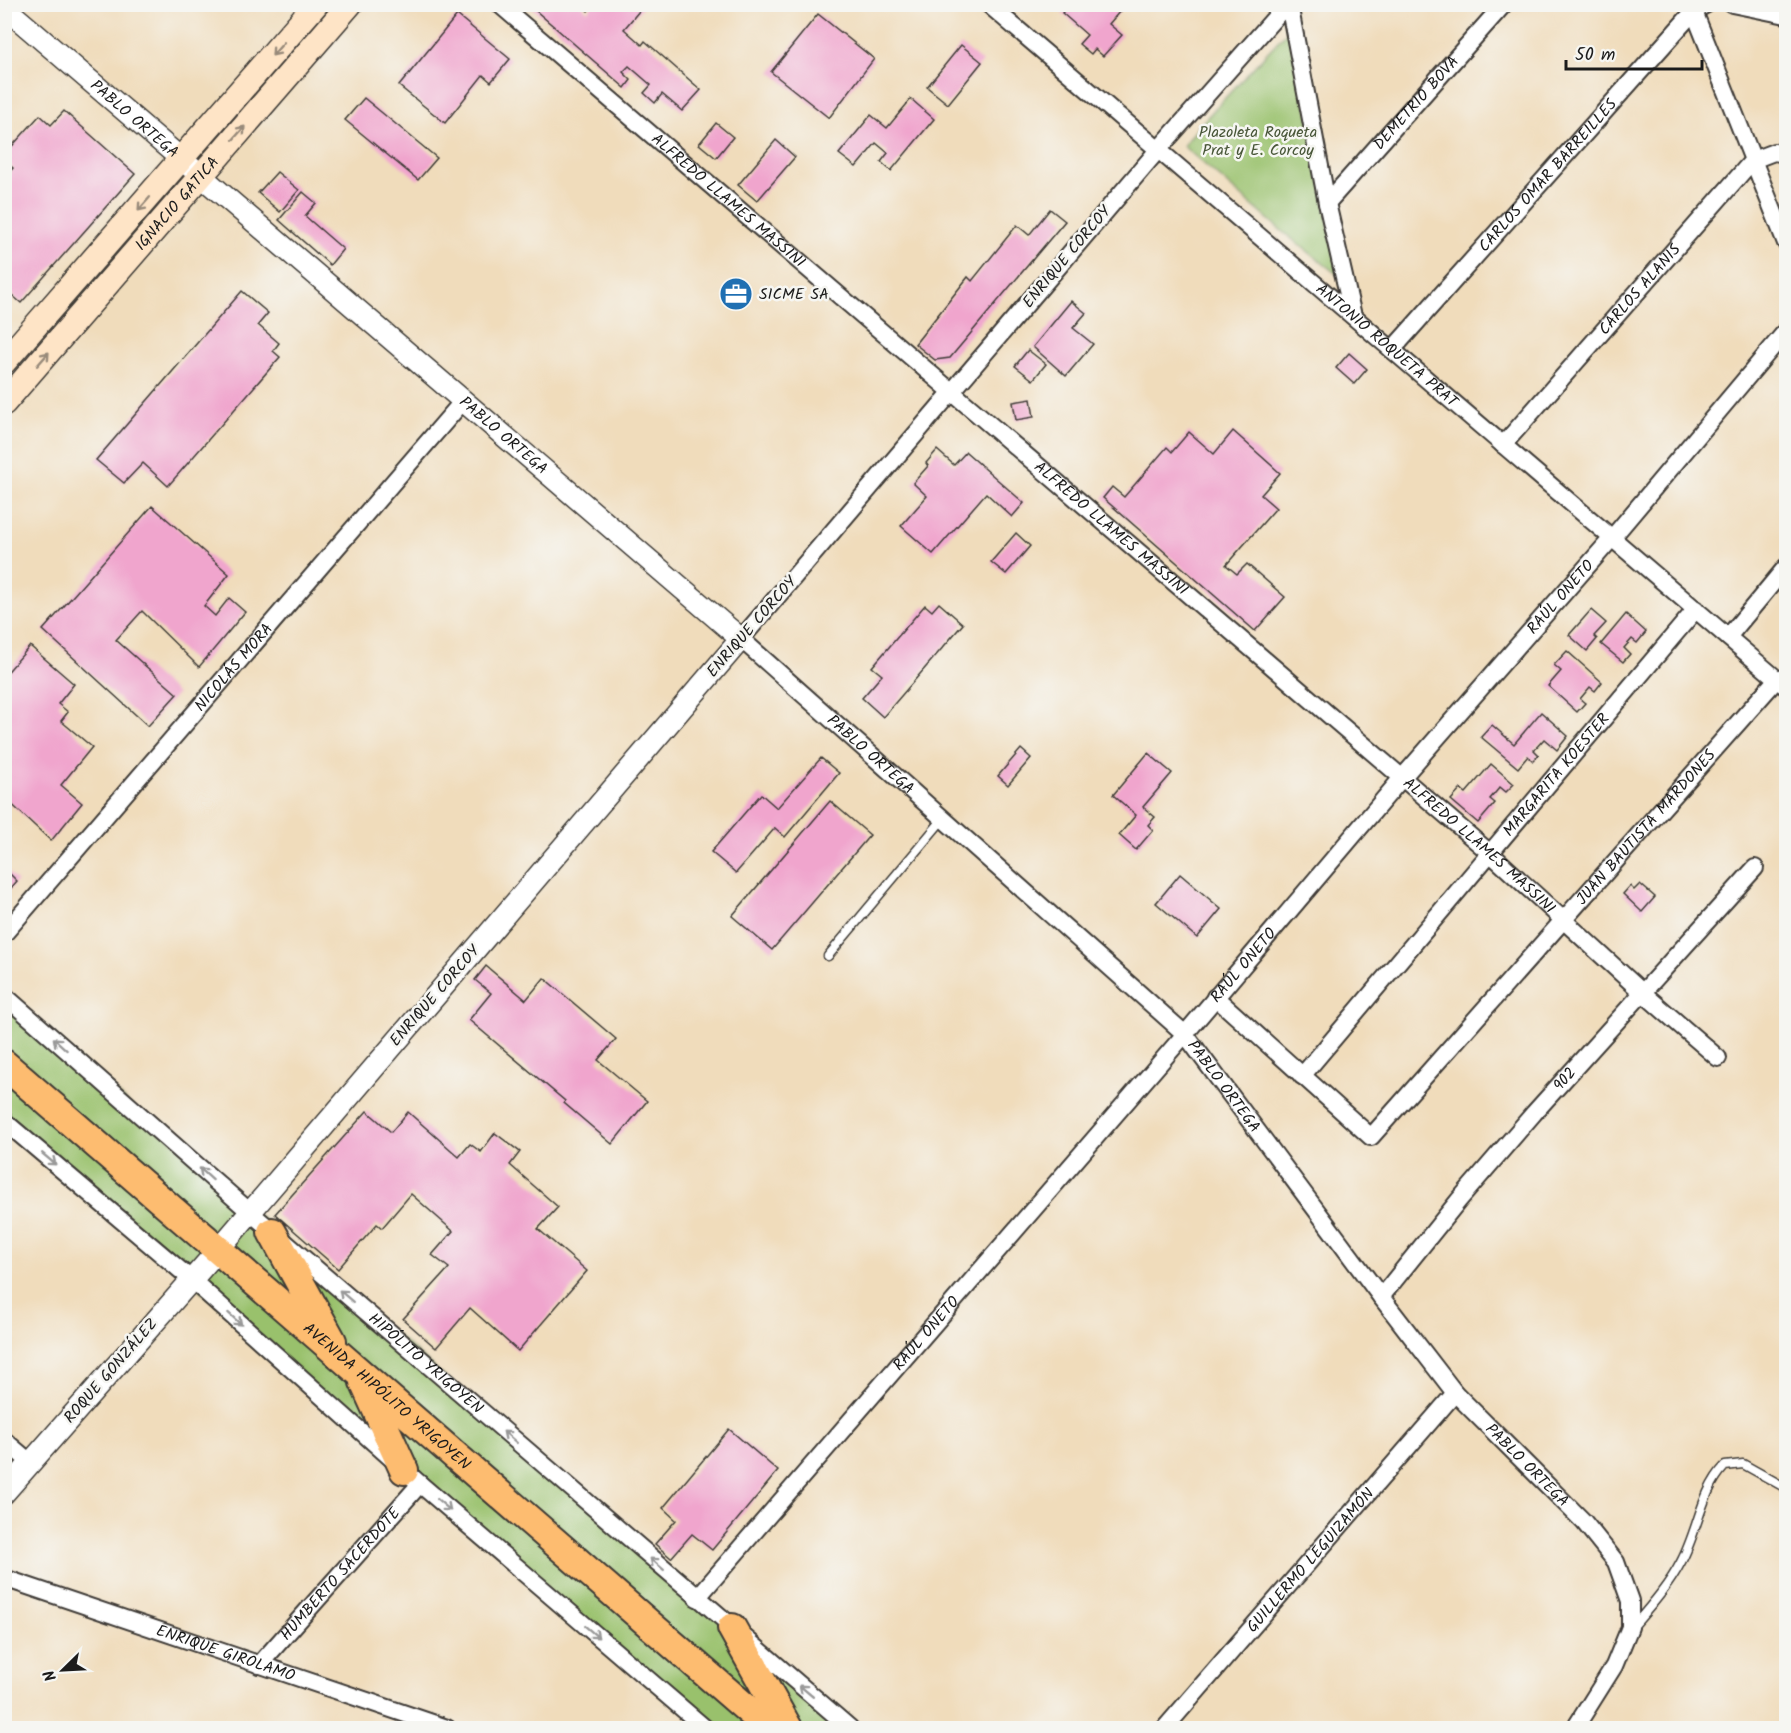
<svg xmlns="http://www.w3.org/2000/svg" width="1791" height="1733" viewBox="0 0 1791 1733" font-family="Kalam,sans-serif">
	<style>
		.green { fill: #99c16c; stroke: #5a6e44; stroke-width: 1.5 }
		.building { fill: #f0a5cd }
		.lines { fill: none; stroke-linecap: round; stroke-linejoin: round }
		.service-casing { stroke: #3c3934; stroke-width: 11 }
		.minor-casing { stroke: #3c3934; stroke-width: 20 }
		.tertiary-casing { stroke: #3c3934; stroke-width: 24 }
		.secondary-casing { stroke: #3c3934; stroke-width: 27 }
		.trunk-casing { stroke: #3c3934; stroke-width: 32 }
		.service { stroke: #fff; stroke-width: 8 }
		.minor { stroke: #fff; stroke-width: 16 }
		.tertiary { stroke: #fff; stroke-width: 21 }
		.secondary { stroke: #fee4c6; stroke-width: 24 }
		.trunk { stroke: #fdbc70; stroke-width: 28 }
		.oneway { stroke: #988a7a }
		.oneway2 { stroke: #999 }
		.labels { text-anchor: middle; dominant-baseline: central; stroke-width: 5; stroke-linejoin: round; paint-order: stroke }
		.street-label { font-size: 16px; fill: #1c1c1c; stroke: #f6f6f2 }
		.park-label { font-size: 16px; fill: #485638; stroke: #f6f6f2 }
		.poi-label { font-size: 16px; fill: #1c1c1c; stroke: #f6f6f2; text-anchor: start }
	</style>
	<rect width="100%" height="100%" fill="#f6f6f2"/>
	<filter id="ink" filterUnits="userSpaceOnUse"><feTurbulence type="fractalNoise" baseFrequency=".0167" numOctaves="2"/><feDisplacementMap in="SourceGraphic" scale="12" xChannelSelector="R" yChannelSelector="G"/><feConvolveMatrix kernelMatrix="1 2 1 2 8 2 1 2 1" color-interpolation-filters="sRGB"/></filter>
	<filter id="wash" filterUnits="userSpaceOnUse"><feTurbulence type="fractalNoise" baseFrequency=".008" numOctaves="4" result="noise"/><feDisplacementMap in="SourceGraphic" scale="24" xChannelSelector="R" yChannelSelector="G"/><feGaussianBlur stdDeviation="1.35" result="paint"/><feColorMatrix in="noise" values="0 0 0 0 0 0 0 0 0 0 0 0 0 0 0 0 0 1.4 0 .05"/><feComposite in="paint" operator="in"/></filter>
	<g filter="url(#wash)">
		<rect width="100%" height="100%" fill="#f0dcbb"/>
		<g class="green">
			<path d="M1292,26L1338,275L1283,232L1183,146L1199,126Z"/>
			<path d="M4,995L850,1728H705L5,1121Z"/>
		</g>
		<g id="blocks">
			<g class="building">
				<path d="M528,4H580L588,11L593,4H645L624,29L642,45L645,41L701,90L682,111L662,94L655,103L644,93L651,85L629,66L623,72L631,80L625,88Z"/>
				<path d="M1069,4H1126L1109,24L1122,35L1103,56L1095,49L1091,54L1079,44L1087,35L1062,13Z"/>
				<path d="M818,14L874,59L829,118L771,72Z"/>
				<path d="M457,15L510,59L491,82L483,75L445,123L399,86Z"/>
				<path d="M961,45L982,62L948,104L927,87Z"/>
				<path d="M364,98L437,158L418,180L345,120Z"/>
				<path d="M911,99L934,119L891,171L881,162L888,153L876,143L856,167L839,154L871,115L887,128Z"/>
				<path d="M64,111L135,174L21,303L4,288V178L13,168L4,160V155L40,115L51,125Z"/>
				<path d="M716,123L733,137L716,158L699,144Z"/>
				<path d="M776,140L795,157L757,201L738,185Z"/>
				<path d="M277,172L299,190L280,212L258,193Z"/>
				<path d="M303,192L316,203L305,216L343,249L330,265L279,220Z"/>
				<path d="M1050,209L1065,221L950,358L935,360L915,344L968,277L972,281L1017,225L1029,235Z"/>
				<path d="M242,291L268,313L258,325L279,343L273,351L280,357L168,486L143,463L124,483L96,460Z"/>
				<path d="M1071,301L1086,313L1073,328L1093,344L1066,376L1033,347Z"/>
				<path d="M1028,350L1046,364L1033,380L1015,366Z"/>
				<path d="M1349,353L1367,369L1354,384L1336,368Z"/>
				<path d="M1031,399L1034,417L1016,420L1013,402Z"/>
				<path d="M1233,431L1280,473L1261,495L1276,508L1226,565L1237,574L1247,564L1285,597L1255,631L1103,498L1112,487L1124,497L1167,447L1172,452L1189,432L1214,454Z"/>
				<path d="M937,450L954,465L966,452L1024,503L1012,517L986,493L933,554L901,526L927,496L913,483L928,466L926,463Z"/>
				<path d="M152,506L229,574L204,606L215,616L229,598L245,612L199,667L142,611L116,640L177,694L148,726L43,630Z"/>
				<path d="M1016,533L1030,546L1006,574L991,562Z"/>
				<path d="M939,603L963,624L883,717L862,698L882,675L872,667L925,605L932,611Z"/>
				<path d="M1591,610L1606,623L1594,636L1597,639L1587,651L1569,635Z"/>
				<path d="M1626,614L1646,632L1637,643L1632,639L1624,648L1630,654L1623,662L1601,644Z"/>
				<path d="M30,646L74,684L58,704L68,712L61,721L92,747L61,785L82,803L51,841L4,797V676Z"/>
				<path d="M1567,651L1602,682L1595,691L1590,687L1580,699L1585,703L1577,712L1548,686L1561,671L1554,665Z"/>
				<path d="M1541,712L1568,736L1557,750L1544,739L1534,750L1539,755L1533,761L1528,756L1518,768L1481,737L1492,725L1514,744Z"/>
				<path d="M1021,749L1031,758L1008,785L998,776Z"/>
				<path d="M1148,753L1172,773L1143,807L1155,817L1148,825L1153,830L1136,850L1119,835L1136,815L1113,795Z"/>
				<path d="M821,758L839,773L785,837L775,828L736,873L711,852L761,794L777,808Z"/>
				<path d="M1491,764L1514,784L1506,792L1500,787L1490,799L1495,803L1478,823L1451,800L1461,789L1466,793Z"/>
				<path d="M830,801L870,835L772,950L732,916Z"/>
				<path d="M5,869L17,881L5,895Z"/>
				<path d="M1180,874L1221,909L1197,938L1156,903Z"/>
				<path d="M1640,884L1655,897L1642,912L1623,894L1630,886L1634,890Z"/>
				<path d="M486,966L526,1000L544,978L616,1039L598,1060L647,1101L612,1144L564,1103L565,1101L469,1020L491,993L475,980Z"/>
				<path d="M367,1111L391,1132L408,1112L459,1157L470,1144L481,1152L495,1133L520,1152L510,1165L558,1207L538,1229L587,1271L518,1351L470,1308L436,1348L403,1319L449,1268L432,1255L453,1231L411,1194L382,1228L377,1224L338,1269L275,1214Z"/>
				<path d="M729,1429L778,1471L712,1550L692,1534L671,1558L655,1544L676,1520L663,1508Z"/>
			</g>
		</g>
	</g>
	<g filter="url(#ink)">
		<use href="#blocks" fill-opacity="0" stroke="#3c3934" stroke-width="1.5"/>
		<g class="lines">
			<defs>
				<g id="service">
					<path d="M828,956L943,819"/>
					<path d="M1631,1629C1649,1608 1668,1587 1681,1562C1698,1531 1701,1491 1725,1466L1743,1464L1786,1488"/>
				</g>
				<g id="minor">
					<path id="s1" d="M499,4L1490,853L1643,993L1718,1058"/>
					<path id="s2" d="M988,4L1786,687"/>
					<path id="s3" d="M1287,4L1158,150L741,639L1185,1034L1381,1297L1455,1393L1584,1522L1616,1562L1630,1601V1627L1614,1666L1575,1728"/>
					<path d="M1289,4L1327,203L1353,316"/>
					<path d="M1691,4L1786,243"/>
					<path d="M1732,4L1786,15"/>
					<path id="s4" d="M1327,203L1504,4"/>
					<path id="s5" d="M1392,350L1694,11L1707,4"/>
					<path id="s6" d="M1503,445L1753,160L1774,152L1786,154"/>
					<path d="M1728,637L1786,567"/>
					<path id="s7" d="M4,934L463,401"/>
					<path id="s8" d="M4,995L250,1212L850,1728"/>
					<path id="s9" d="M1215,997L1371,1137L1777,679"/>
					<path id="s10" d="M1302,1076L1696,609"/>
					<path d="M4,1121L192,1280L420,1484L705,1728"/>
					<path id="s11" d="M1381,1297L1459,1200L1534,1113L1755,868"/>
					<path d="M4,1440L31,1463"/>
					<path id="s12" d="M4,1578L447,1728"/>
					<path id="s13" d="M697,1598L1185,1034L1401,779L1612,538L1786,331"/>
					<path id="s14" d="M259,1665L420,1484"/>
					<path id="s15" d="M1165,1728L1455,1393"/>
				</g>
				<g id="tertiary">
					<path id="s16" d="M4,7L741,639L218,1250L4,1493"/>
				</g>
				<g id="secondary">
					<path d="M4,362L316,4"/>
					<path id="s17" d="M4,403L350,4"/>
				</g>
				<g id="trunk">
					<path id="s18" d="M4,1064L769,1728"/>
					<path d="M272,1232L332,1341"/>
					<path d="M364,1382L404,1470"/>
					<path d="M732,1628L788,1728"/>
				</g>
			</defs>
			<use href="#service" class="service-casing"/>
			<use href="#minor" class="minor-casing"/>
			<use href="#tertiary" class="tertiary-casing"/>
			<use href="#secondary" class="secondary-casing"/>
			<use href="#trunk" class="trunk-casing"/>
			<use href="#service" class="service"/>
			<use href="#minor" class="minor"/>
			<use href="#tertiary" class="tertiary"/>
			<use href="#secondary" class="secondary"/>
			<use href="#trunk" class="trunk"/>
		</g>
		<defs><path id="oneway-shaft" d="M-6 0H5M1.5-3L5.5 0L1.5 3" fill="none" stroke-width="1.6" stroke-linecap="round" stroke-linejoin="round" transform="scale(1.5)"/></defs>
		<g class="oneway">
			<use href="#oneway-shaft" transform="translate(278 49) rotate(131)"/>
			<use href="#oneway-shaft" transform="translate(239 133) rotate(-49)"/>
			<use href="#oneway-shaft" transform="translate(144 204) rotate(131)"/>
			<use href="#oneway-shaft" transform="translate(43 359) rotate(-49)"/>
		</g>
		<g class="oneway2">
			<use href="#oneway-shaft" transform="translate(60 1044) rotate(-138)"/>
			<use href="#oneway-shaft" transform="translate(49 1159) rotate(40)"/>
			<use href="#oneway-shaft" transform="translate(206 1174) rotate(-138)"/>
			<use href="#oneway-shaft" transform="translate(346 1296) rotate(-139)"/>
			<use href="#oneway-shaft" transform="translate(235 1319) rotate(42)"/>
			<use href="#oneway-shaft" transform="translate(510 1437) rotate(-139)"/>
			<use href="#oneway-shaft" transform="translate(444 1505) rotate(41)"/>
			<use href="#oneway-shaft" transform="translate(657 1564) rotate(-139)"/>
			<use href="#oneway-shaft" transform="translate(592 1632) rotate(41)"/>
			<use href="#oneway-shaft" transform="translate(806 1691) rotate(-140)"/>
		</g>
	</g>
	<defs>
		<symbol id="office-disc" viewBox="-11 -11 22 22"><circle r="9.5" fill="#1f6fb2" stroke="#f6f6f2"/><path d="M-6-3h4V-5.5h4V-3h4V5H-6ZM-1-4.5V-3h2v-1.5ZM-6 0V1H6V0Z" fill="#fff"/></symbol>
	</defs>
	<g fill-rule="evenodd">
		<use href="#office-disc" x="717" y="275" width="38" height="38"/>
	</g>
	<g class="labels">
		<g class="street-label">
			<text stroke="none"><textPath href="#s4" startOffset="134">DEMETRIO BOVA</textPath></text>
			<text stroke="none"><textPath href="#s16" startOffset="172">PABLO ORTEGA</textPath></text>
			<text stroke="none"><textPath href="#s5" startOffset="234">CARLOS OMAR BARREILLES</textPath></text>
			<text stroke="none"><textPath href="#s1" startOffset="302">ALFREDO LLAMES MASSINI</textPath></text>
			<text stroke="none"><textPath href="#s17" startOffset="264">IGNACIO GATICA</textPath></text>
			<text transform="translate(1067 257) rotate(-50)">ENRIQUE CORCOY</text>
			<text stroke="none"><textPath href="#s6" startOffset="207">CARLOS ALANIS</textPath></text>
			<text stroke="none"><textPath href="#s2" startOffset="525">ANTONIO ROQUETA PRAT</textPath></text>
			<text stroke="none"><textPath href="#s16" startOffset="658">PABLO ORTEGA</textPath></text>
			<text stroke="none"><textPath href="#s1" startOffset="806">ALFREDO LLAMES MASSINI</textPath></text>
			<text stroke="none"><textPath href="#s13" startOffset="1322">RAÚL ONETO</textPath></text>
			<text transform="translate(752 627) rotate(-49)">ENRIQUE CORCOY</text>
			<text stroke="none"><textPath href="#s7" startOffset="352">NICOLÁS MORA</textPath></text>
			<text stroke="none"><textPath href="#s3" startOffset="1011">PABLO ORTEGA</textPath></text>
			<text stroke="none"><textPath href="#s10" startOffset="394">MARGARITA KOESTER</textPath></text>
			<text stroke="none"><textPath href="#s9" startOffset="624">JUAN BAUTISTA MARDONES</textPath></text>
			<text stroke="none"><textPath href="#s1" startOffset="1292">ALFREDO LLAMES MASSINI</textPath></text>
			<text stroke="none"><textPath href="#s13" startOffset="836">RAÚL ONETO</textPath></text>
			<text transform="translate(435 996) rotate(-49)">ENRIQUE CORCOY</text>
			<text stroke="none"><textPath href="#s11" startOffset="285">902</textPath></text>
			<text stroke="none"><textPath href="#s3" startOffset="1497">PABLO ORTEGA</textPath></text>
			<text stroke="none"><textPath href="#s13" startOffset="350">RAÚL ONETO</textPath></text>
			<text stroke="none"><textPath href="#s8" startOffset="560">HIPÓLITO YRIGOYEN</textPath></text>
			<text transform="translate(111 1371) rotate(-49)">ROQUE GONZÁLEZ</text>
			<text stroke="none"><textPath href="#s18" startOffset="507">AVENIDA HIPÓLITO YRIGOYEN</textPath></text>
			<text stroke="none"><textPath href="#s3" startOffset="1983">PABLO ORTEGA</textPath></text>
			<text stroke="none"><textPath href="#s15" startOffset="222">GUILLERMO LEGUIZAMÓN</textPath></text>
			<text stroke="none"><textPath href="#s14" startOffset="122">HUMBERTO SACERDOTE</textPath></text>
			<text stroke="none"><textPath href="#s12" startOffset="234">ENRIQUE GIROLAMO</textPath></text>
		</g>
		<g class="park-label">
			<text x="1258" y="132">Plazoleta Roqueta<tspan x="1258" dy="18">Prat y E. Corcoy</tspan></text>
		</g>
		<g class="poi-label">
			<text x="759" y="294">SICME SA</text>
		</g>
	</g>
	<rect width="1791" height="1733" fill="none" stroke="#f6f6f2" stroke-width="24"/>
	<g transform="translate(63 1670) rotate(246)" stroke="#f6f6f2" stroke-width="4.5" paint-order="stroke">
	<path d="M0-4.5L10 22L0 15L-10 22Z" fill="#1c1c1c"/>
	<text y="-9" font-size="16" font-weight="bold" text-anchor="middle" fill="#1c1c1c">N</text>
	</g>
	<path d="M1566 60v9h136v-9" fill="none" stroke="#1c1c1c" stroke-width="3"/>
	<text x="1575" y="60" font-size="18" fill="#1c1c1c" stroke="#f6f6f2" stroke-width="4.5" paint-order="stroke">50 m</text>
</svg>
